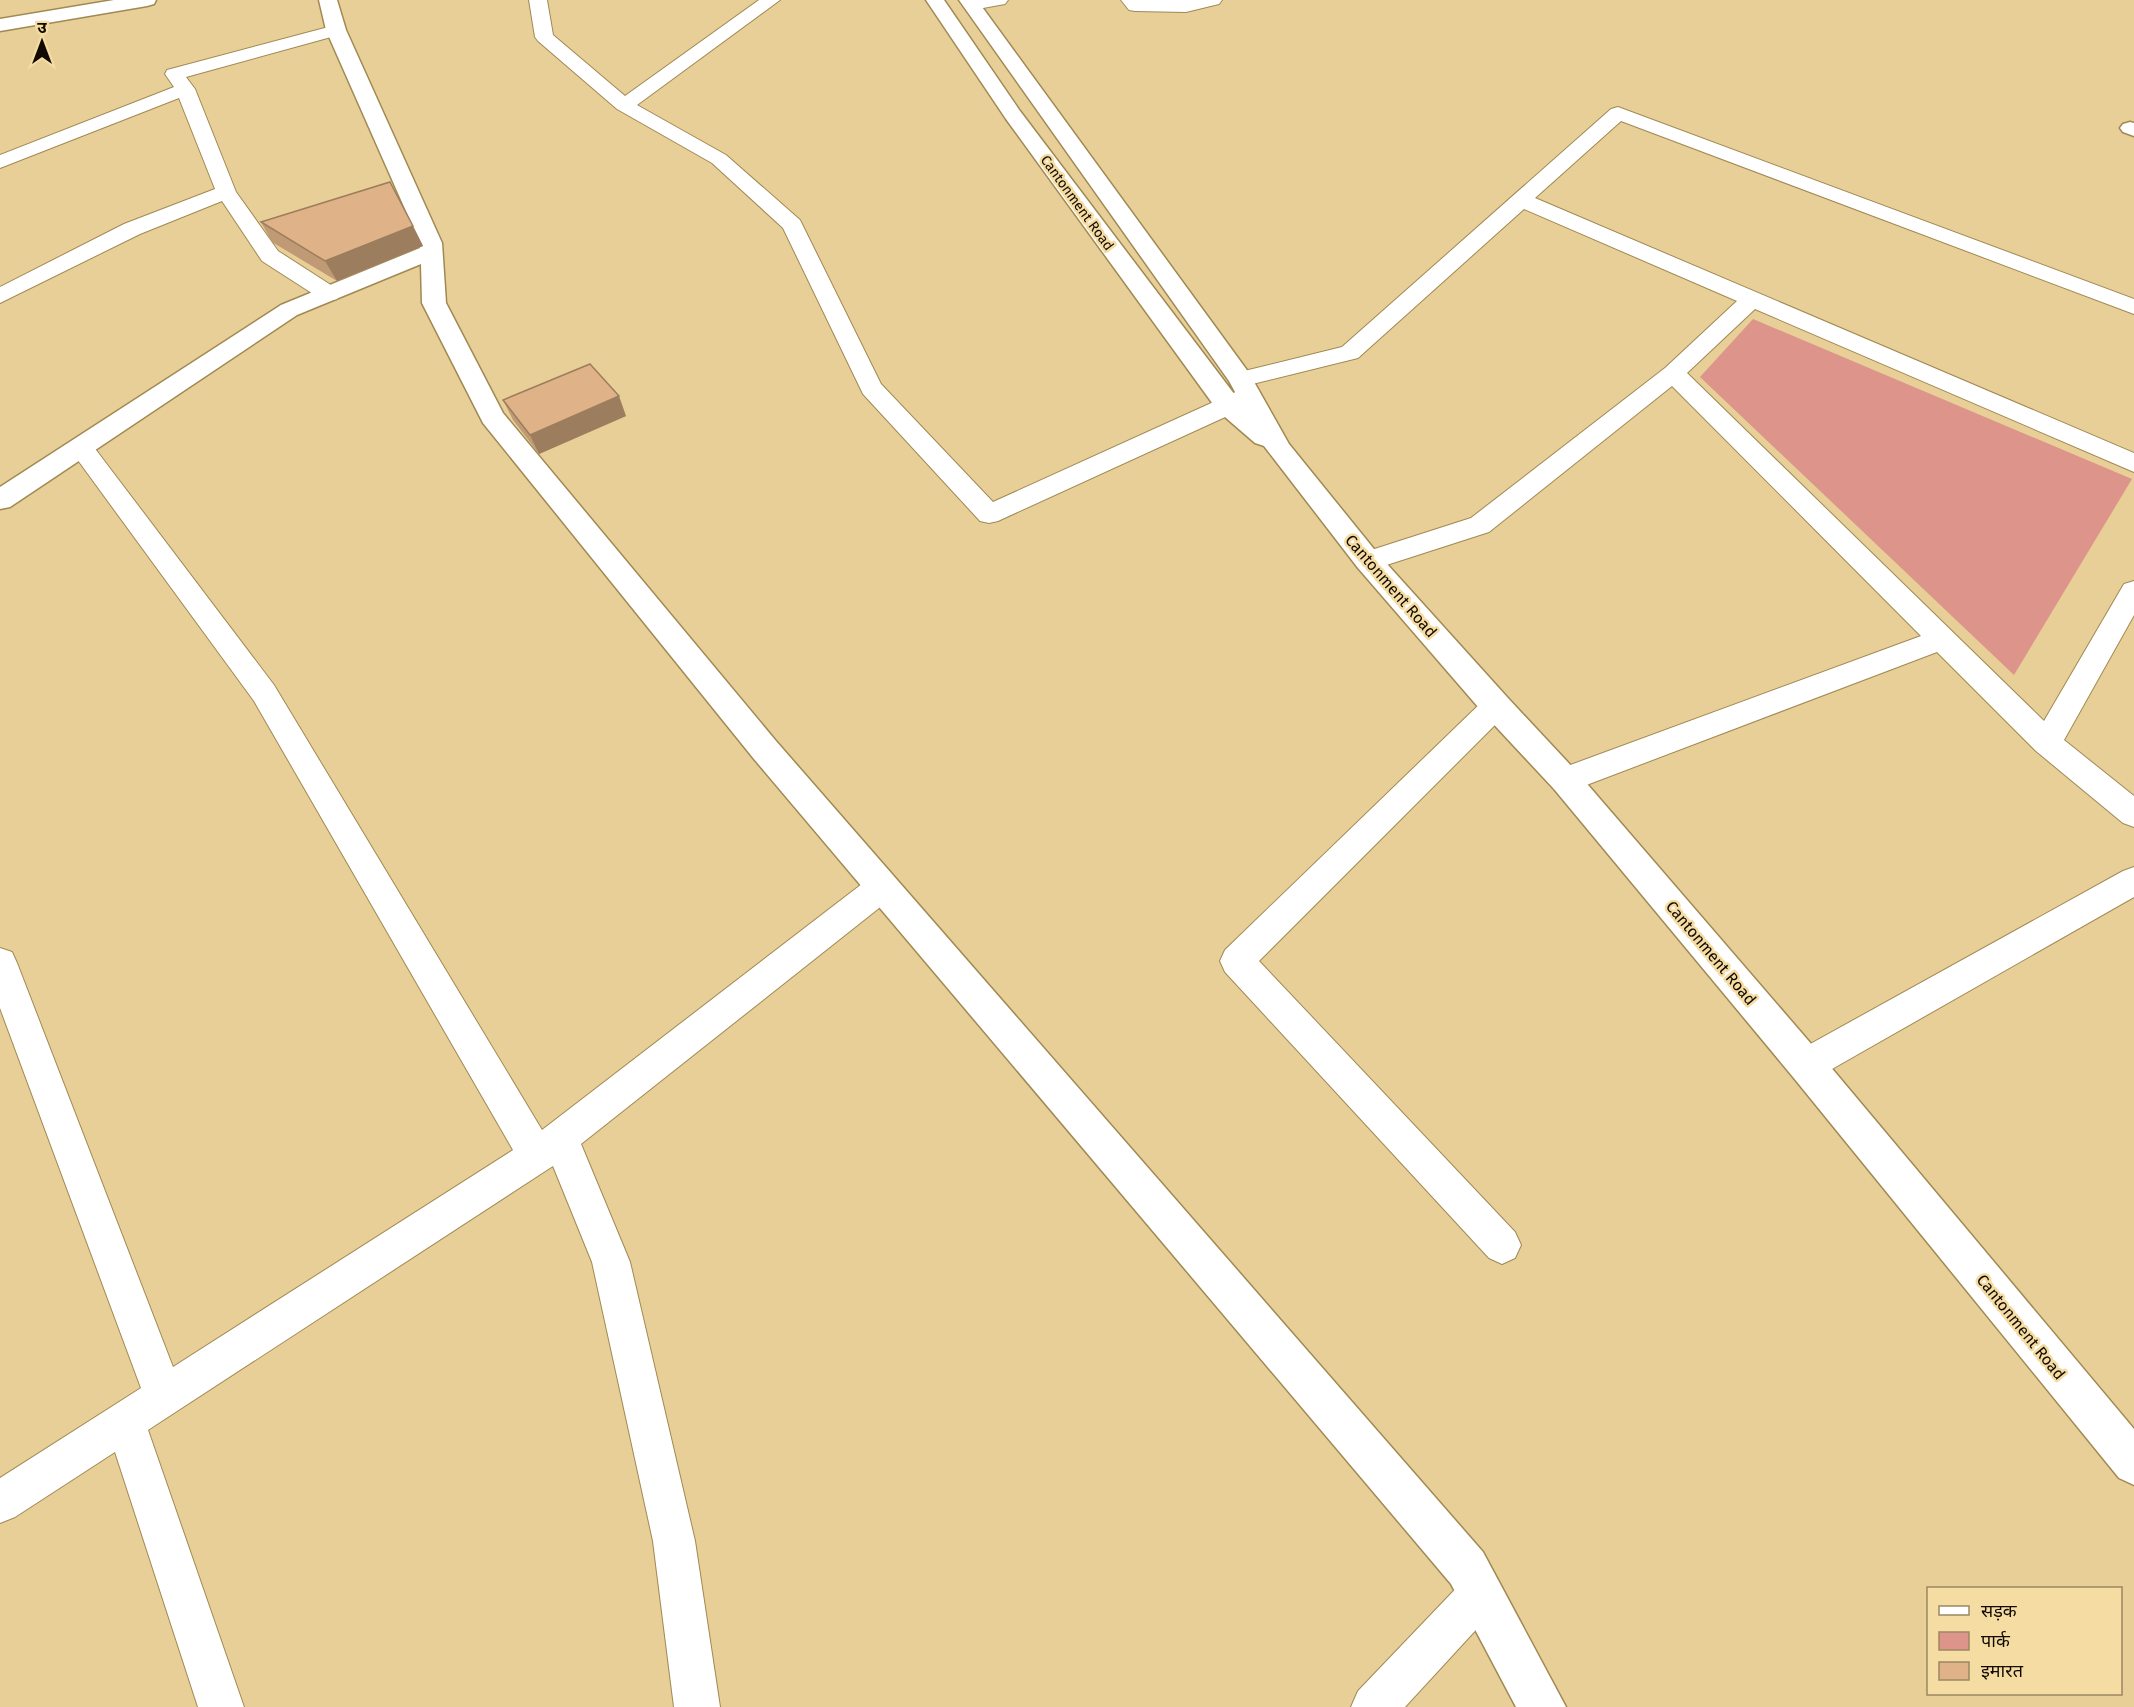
<svg xmlns="http://www.w3.org/2000/svg" width="2134" height="1707" viewBox="0 0 2134 1707" font-family="'Fira Sans','Noto Sans Devanagari',sans-serif">
	<style>
		.green { fill: #dd948b }
		.lines { fill: none; stroke-linecap: round; stroke-linejoin: round }
		.lane-casing { stroke: #a08953; stroke-width: 2 }
		.street-casing { stroke: #a08953; stroke-width: 3 }
		.secondary-casing { stroke: #a08953; stroke-width: 3 }
		.primary-casing { stroke: #a08953; stroke-width: 3 }
		.lane { fill: #fff; fill-rule: evenodd }
		.street { fill: #fff; fill-rule: evenodd }
		.secondary { fill: #fff; fill-rule: evenodd }
		.primary { fill: #fff; fill-rule: evenodd }
		.wall { fill: #c09a74 }
		.shaded-wall { fill: #9c7d5e }
		.building { fill: #dfb387; stroke: #9c7d5e; stroke-width: 1.5 }
		.labels { text-anchor: middle; dominant-baseline: central; stroke-width: 5; stroke-linejoin: round; paint-order: stroke }
		.far-street-label { font-size: 14px; fill: #120a00; stroke: #f5dca3 }
		.street-label { font-size: 16px; fill: #120a00; stroke: #f5dca3 }
	</style>
	<rect width="100%" height="100%" fill="#e8cf97"/>
	<path class="green" d="M1753,319L2132,479L2014,675L1700,377Z"/>
	<g class="lines">
		<defs>
			<g id="lane">
				<path d="M529,0H547L553,35L625,96L759,0H780L637,105L726,155L800,220L881,384L993,502L1240,390L1249,388L1258,390L1261,396L1258,402L998,521L989,523L980,521L863,394L783,228L712,163L617,109L538,41L535,37Z"/>
				<path d="M971,0H1008L1005,4L972,10L966,9L963,5Z"/>
				<path d="M1121,0H1222L1219,4L1186,12L1135,11L1129,10Z"/>
				<path d="M336,25L342,26L345,30L342,34L186,77L195,89L236,192L278,251L337,289L340,294L337,299L329,301L321,299L262,261L222,201L140,234L0,303V287L124,224L215,189L179,98L0,168V155L174,87L165,74L167,70Z"/>
				<path d="M1618,107L2134,299V314L1621,121L1535,198L2134,453V472L1755,309L1687,373L2044,721L2124,584L2134,581V615L2064,740L2134,796V827L2123,823L2036,751L1937,652L1576,789L1565,793L1554,789L1550,780L1554,771L1921,636L1672,386L1489,532L1368,571L1359,568L1355,561L1359,554L1471,518L1665,368L1737,301L1524,209L1358,358L1240,387L1232,384L1228,379L1232,374L1342,347L1611,109Z"/>
				<path d="M81,440L90,442L274,685L542,1130L871,877L882,873L893,877L898,887L893,897L581,1144L630,1262L695,1541L720,1707H674L653,1541L592,1262L553,1166L148,1430L244,1707H198L115,1452L15,1517L0,1523V1478L141,1388L0,1008V948L12,952L17,963L173,1367L513,1150L254,701L69,448L72,442Z"/>
				<path d="M1496,694L1506,698L1511,706L1506,714L1259,961L1515,1232L1521,1245L1515,1258L1502,1264L1489,1258L1225,972L1220,961L1225,950L1486,698Z"/>
				<path d="M2134,867V897L1818,1077L1806,1082L1794,1077L1789,1065L1794,1053L2123,871Z"/>
				<path d="M1481,1571L1496,1578L1503,1593L1496,1608L1405,1707H1351L1358,1691L1466,1578Z"/>
			</g>
			<g id="street">
				<path d="M319,0H337L346,30L442,243L446,303L503,413L776,741L1483,1552L1566,1707H1516L1451,1584L754,759L483,423L422,303L421,264L297,315L10,507L0,509V487L281,305L420,248V243L326,30Z"/>
				<path d="M2130,122L2134,123V136L2123,132L2120,128L2123,124Z"/>
			</g>
			<path id="secondary" d="M926,0H944L1020,111L1241,403L1229,381L959,0H977L1249,373L1289,444L1378,554L1507,697L1576,771L1819,1053L2134,1429V1485L2119,1478L1793,1077L1554,789L1485,715L1358,568L1264,446L1255,443L1218,411L1006,119Z"/>
			<path id="primary" d="M114,0H156L154,4L147,6L0,31V19Z"/>
		</defs>
		<use href="#lane" class="lane-casing"/>
		<use href="#street" class="street-casing"/>
		<use href="#secondary" class="secondary-casing"/>
		<use href="#primary" class="primary-casing"/>
		<use href="#lane" class="lane"/>
		<use href="#street" class="street"/>
		<use href="#secondary" class="secondary"/>
		<use href="#primary" class="primary"/>
	</g>
	<g class="wall">
		<path d="M261,222L413,226L423,246L337,281L272,242Z"/>
		<path d="M503,400L626,416L539,454L513,420Z"/>
	</g>
	<g class="shaded-wall">
		<path d="M413,226L423,246L337,281L325,261Z"/>
		<path d="M619,396L626,416L539,454L530,435Z"/>
	</g>
	<g class="building">
		<path d="M390,182L413,226L325,261L261,222Z"/>
		<path d="M590,364L619,396L530,435L503,400Z"/>
	</g>
	<g class="labels">
		<g class="far-street-label">
			<text transform="translate(1077 203) rotate(54)">Cantonment Road</text>
		</g>
		<g class="street-label">
			<text transform="translate(1391 586) rotate(49)">Cantonment Road</text>
			<text transform="translate(1711 953) rotate(50)">Cantonment Road</text>
			<text transform="translate(2021 1327) rotate(51)">Cantonment Road</text>
		</g>
	</g>
	<rect x="1927" y="1587" width="195" height="108" fill="#f5dca3" stroke="#9a8862" stroke-width="1.5"/>
	<rect x="1939" y="1606" width="30" height="9" fill="#ffffff" stroke="#9a8862" stroke-width="1.5"/>
	<text x="1981" y="1617" font-size="18" fill="#120a00">सड़क</text>
	<rect x="1939" y="1632" width="30" height="18" fill="#dd948b" stroke="#9a8862" stroke-width="1.5"/>
	<text x="1981" y="1647" font-size="18" fill="#120a00">पार्क</text>
	<rect x="1939" y="1662" width="30" height="18" fill="#dfb387" stroke="#9a8862" stroke-width="1.5"/>
	<text x="1981" y="1677" font-size="18" fill="#120a00">इमारत</text>
	<g transform="translate(42 42)" stroke="#f5dca3" stroke-width="4.5" paint-order="stroke">
	<path d="M0-4.5L10 22L0 15L-10 22Z" fill="#120a00"/>
	<text y="-9" font-size="16" font-weight="bold" text-anchor="middle" fill="#120a00">उ</text>
	</g>
</svg>
